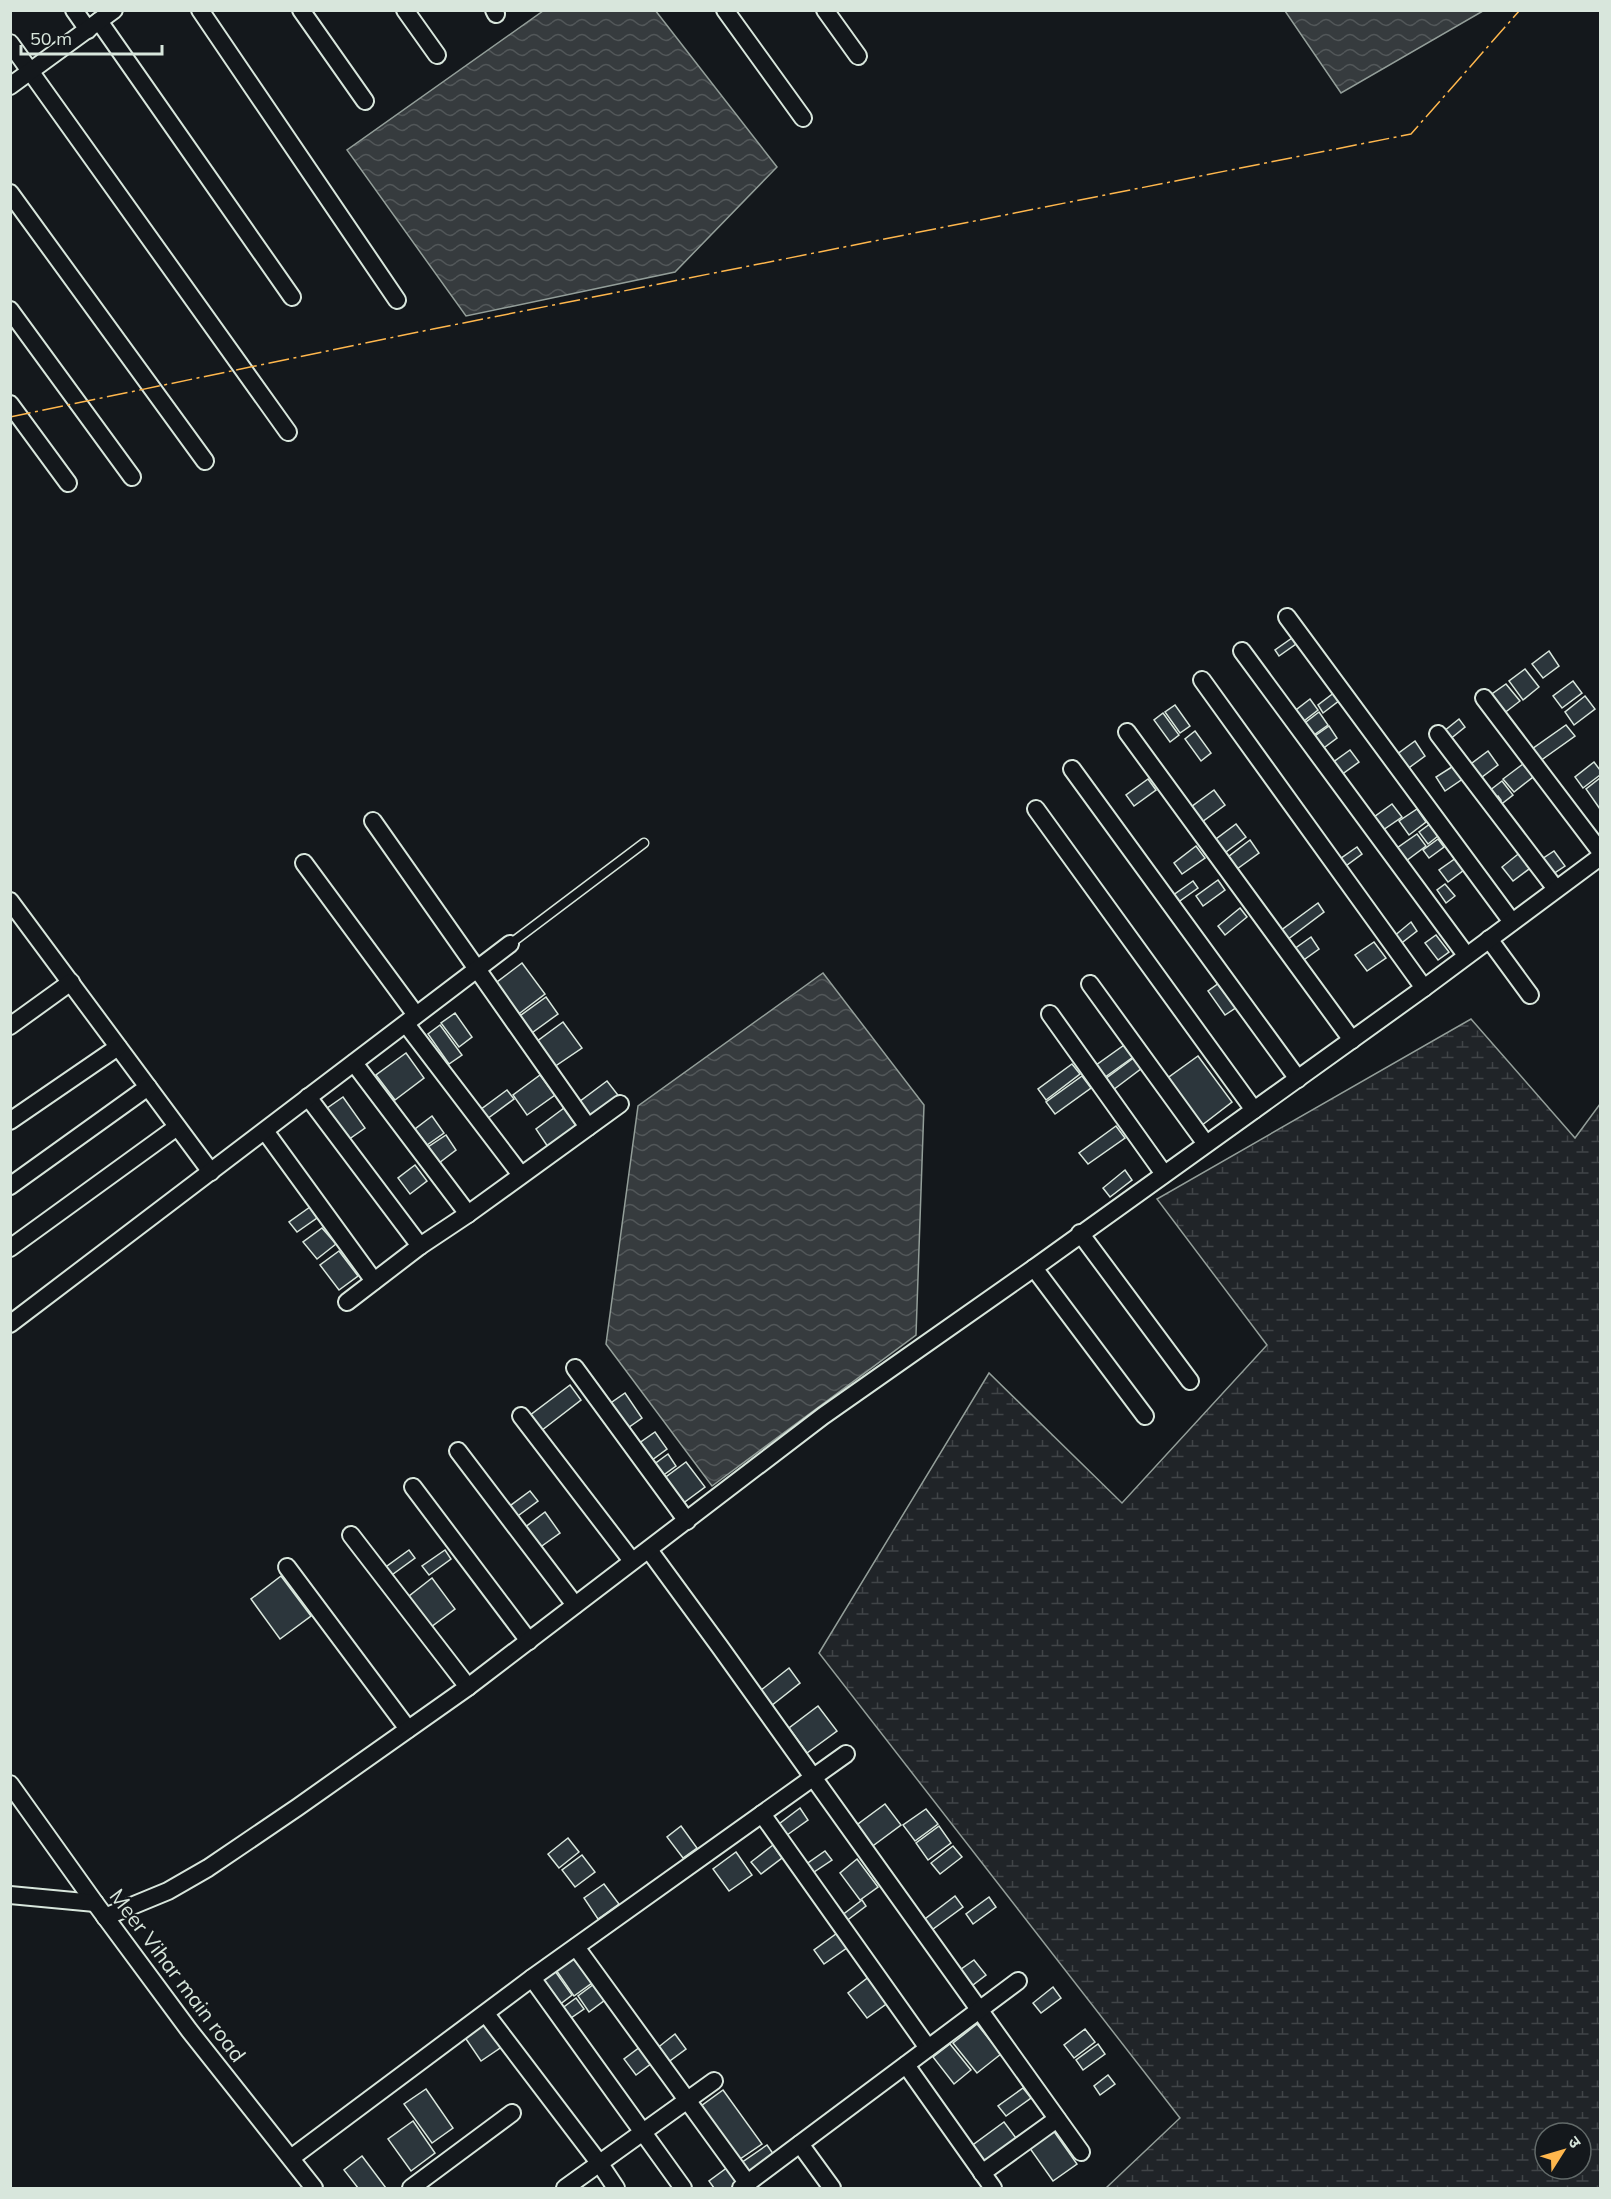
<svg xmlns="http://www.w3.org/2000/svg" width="1611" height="2199" viewBox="0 0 1611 2199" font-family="Mulish,'Noto Sans Devanagari',sans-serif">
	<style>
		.wetland { fill: url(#wetland-marsh); stroke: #939e99; stroke-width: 1.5; fill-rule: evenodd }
		.water { fill: url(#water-waves); stroke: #939e99; stroke-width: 1.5 }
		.building { fill: #2c363c; stroke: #d8e6dc; stroke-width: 1.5 }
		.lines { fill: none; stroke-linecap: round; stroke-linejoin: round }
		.lane-casing { stroke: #d8e6dc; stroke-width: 11 }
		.street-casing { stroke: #d8e6dc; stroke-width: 20 }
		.lane { stroke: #14181c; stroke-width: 8 }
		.street { stroke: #14181c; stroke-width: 16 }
		.power { stroke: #ffb74d; stroke-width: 1.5; stroke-dasharray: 21 4.5 3 4.5; stroke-linecap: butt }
		.labels { text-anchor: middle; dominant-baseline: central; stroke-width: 4.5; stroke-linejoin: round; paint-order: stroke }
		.street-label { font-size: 21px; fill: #d8e6dc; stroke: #14181c }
	</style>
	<defs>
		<pattern id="wetland-marsh" width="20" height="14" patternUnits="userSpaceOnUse" patternTransform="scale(1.5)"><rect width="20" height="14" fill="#202428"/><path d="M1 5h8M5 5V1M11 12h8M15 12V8" fill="none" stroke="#404447"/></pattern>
		<pattern id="water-waves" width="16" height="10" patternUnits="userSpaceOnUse" patternTransform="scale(1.5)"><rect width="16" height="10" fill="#363b3e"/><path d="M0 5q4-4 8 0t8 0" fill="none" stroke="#525759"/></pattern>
	</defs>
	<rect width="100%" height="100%" fill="#14181c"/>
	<path class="wetland" d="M1471,1019L1575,1138L1600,1104V2188H1106L1180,2118L819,1653L989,1373L1122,1503L1267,1345L1157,1199ZM1545,2133H1581V2169H1545Z"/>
	<g class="water">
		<path d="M655,10L777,167L675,272L466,316L347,150L543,11Z"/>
		<path d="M1285,11H1483L1341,93Z"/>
		<path d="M823,973L924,1105L916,1335L712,1486L606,1344L638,1106Z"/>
	</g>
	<g class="building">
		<path d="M1292,638L1296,644L1279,656L1275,650Z"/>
		<path d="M1549,651L1559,666L1543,678L1532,664Z"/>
		<path d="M1525,669L1539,687L1523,700L1509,681Z"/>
		<path d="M1573,681L1582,693L1562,708L1553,696Z"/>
		<path d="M1506,684L1520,701L1503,714L1489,696Z"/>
		<path d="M1335,692L1340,700L1323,713L1318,705Z"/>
		<path d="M1585,696L1595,709L1574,725L1565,712Z"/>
		<path d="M1310,699L1318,710L1300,724L1292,713Z"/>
		<path d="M1175,705L1190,726L1180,733L1165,712Z"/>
		<path d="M1319,712L1328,725L1311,737L1302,725Z"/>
		<path d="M1163,713L1179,735L1170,742L1154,720Z"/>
		<path d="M1459,719L1465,727L1449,740L1443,732Z"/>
		<path d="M1566,725L1575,736L1540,761L1532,749Z"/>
		<path d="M1329,726L1337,738L1321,750L1312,738Z"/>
		<path d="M1195,731L1211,753L1201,761L1185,739Z"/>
		<path d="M1415,741L1425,756L1406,770L1396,755Z"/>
		<path d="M1350,750L1359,762L1341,775L1332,763Z"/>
		<path d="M1488,751L1498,765L1478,780L1468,766Z"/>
		<path d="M1594,762L1600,770V775L1583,788L1575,777Z"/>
		<path d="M1458,763L1467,776L1445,791L1436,777Z"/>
		<path d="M1523,764L1533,777L1514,792L1503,779Z"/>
		<path d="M1600,778V809L1586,789Z"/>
		<path d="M1148,779L1156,790L1134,806L1126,795Z"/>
		<path d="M1502,781L1513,795L1499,806L1497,803L1501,800L1498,796L1491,801L1485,794Z"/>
		<path d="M1214,790L1225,805L1202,822L1191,807Z"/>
		<path d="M1392,804L1402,817L1383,830L1374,817Z"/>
		<path d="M1417,809L1426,822L1409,835L1399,821Z"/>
		<path d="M1434,821L1443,832L1428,844L1419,832Z"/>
		<path d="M1236,824L1246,837L1222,855L1212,842Z"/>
		<path d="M1417,834L1426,846L1406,861L1397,848Z"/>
		<path d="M1438,839L1444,847L1429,858L1423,850Z"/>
		<path d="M1250,840L1259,853L1237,869L1228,857Z"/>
		<path d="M1196,846L1205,858L1182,874L1174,863Z"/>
		<path d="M1357,847L1362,854L1343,868L1337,861Z"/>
		<path d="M1522,851L1533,866L1513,881L1502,867Z"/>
		<path d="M1554,851L1565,866L1553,874L1542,859Z"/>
		<path d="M1456,858L1464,870L1448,882L1439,870Z"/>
		<path d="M1218,880L1225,890L1203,906L1196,896Z"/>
		<path d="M1193,881L1198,888L1177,903L1172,896Z"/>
		<path d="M1445,884L1455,896L1446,903L1437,890Z"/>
		<path d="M1318,903L1324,912L1283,943L1276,934Z"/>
		<path d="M1240,908L1247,917L1225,935L1218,926Z"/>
		<path d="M1411,922L1417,931L1399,945L1393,937Z"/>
		<path d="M1436,935L1449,952L1438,960L1425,943Z"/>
		<path d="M1311,937L1319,949L1298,964L1290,952Z"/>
		<path d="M1374,942L1386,958L1367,971L1355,955Z"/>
		<path d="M522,963L545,994L516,1016L493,985Z"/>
		<path d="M1219,983L1237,1007L1225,1015L1208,991Z"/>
		<path d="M546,997L558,1014L529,1035L517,1018Z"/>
		<path d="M455,1013L472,1037L459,1047L441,1023Z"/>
		<path d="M563,1022L582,1048L554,1067L536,1042Z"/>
		<path d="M440,1025L462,1055L449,1064L428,1034Z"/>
		<path d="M1127,1043L1136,1055L1101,1080L1092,1068Z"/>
		<path d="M406,1053L424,1078L395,1100L376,1075Z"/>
		<path d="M1139,1054L1146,1065L1109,1093L1101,1082Z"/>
		<path d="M1198,1056L1232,1102L1197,1129L1162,1082Z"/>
		<path d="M1072,1064L1080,1074L1046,1100L1038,1089Z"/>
		<path d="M540,1075L555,1095L527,1115L513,1095Z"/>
		<path d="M1082,1076L1091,1088L1055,1114L1046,1102Z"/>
		<path d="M607,1081L621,1099L593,1120L579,1102Z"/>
		<path d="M507,1090L514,1099L487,1119L480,1110Z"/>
		<path d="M343,1097L365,1128L345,1142L323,1111Z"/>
		<path d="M564,1108L579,1129L550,1150L536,1129Z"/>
		<path d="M432,1116L444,1133L427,1145L415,1129Z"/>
		<path d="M1116,1126L1125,1138L1088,1164L1079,1153Z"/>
		<path d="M446,1135L456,1150L439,1163L428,1147Z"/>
		<path d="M415,1165L427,1181L410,1194L398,1178Z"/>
		<path d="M1125,1170L1132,1180L1110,1197L1103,1188Z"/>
		<path d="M310,1207L317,1218L297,1232L289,1222Z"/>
		<path d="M322,1228L336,1244L317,1259L303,1242Z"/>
		<path d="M339,1251L358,1276L339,1290L320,1265Z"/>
		<path d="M570,1385L581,1400L537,1434L525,1419Z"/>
		<path d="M625,1393L642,1418L622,1432L605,1407Z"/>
		<path d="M655,1432L667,1449L648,1463L635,1446Z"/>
		<path d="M668,1454L676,1466L658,1479L649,1468Z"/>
		<path d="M686,1462L705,1487L678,1507L659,1482Z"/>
		<path d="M530,1491L538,1501L515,1518L507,1508Z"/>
		<path d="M545,1512L560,1533L539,1548L524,1528Z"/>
		<path d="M409,1550L415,1558L389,1577L383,1569Z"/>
		<path d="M445,1550L451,1559L429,1575L422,1566Z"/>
		<path d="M281,1576L311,1616L280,1639L251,1599Z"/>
		<path d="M432,1578L455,1609L427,1630L404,1600Z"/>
		<path d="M789,1668L800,1683L771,1706L760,1691Z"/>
		<path d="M818,1706L837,1731L807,1753L789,1728Z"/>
		<path d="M885,1804L901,1825L870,1848L854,1827Z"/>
		<path d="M800,1808L808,1820L787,1835L779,1824Z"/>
		<path d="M926,1809L938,1824L915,1841L903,1825Z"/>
		<path d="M681,1826L697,1848L683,1858L667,1837Z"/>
		<path d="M939,1826L951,1843L928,1860L916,1843Z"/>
		<path d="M568,1838L579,1852L559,1868L548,1854Z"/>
		<path d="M773,1845L782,1858L761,1874L751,1862Z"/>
		<path d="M953,1846L962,1857L940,1874L931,1863Z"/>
		<path d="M825,1851L832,1860L811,1874L805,1865Z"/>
		<path d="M736,1852L752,1875L729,1891L713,1869Z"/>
		<path d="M582,1855L595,1872L575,1887L562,1870Z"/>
		<path d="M857,1859L878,1887L860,1900L840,1873Z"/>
		<path d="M604,1884L619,1904L598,1919L584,1898Z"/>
		<path d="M955,1896L963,1907L929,1932L921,1922Z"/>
		<path d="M989,1897L996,1907L973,1924L966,1914Z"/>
		<path d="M862,1900L866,1906L841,1925L837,1919Z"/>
		<path d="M840,1931L851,1945L824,1964L814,1950Z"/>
		<path d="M573,1958L592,1983L574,1996L556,1970Z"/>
		<path d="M974,1960L986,1975L969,1988L957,1972Z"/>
		<path d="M555,1971L572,1995L554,2009L536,1984Z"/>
		<path d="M870,1976L889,2002L867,2018L848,1993Z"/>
		<path d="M594,1984L605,2000L589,2012L578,1996Z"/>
		<path d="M1053,1987L1061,1998L1041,2013L1033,2003Z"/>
		<path d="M576,1998L584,2009L565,2022L557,2012Z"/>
		<path d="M488,2019L506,2044L481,2061L464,2036Z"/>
		<path d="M977,2024L1001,2054L977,2073L953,2043Z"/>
		<path d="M1085,2029L1095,2042L1074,2058L1064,2045Z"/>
		<path d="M675,2034L686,2049L667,2063L656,2049Z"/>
		<path d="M950,2044L971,2070L954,2084L933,2057Z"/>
		<path d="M1098,2044L1105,2054L1083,2070L1076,2060Z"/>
		<path d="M640,2047L652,2063L636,2075L624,2059Z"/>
		<path d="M1108,2075L1115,2084L1100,2095L1094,2086Z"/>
		<path d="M1023,2088L1031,2098L1006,2116L998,2106Z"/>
		<path d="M426,2089L453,2128L432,2143L404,2104Z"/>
		<path d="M723,2090L762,2144L740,2159L701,2106Z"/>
		<path d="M413,2121L435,2153L411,2171L388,2139Z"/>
		<path d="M1004,2122L1019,2142L986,2168L970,2147Z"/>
		<path d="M1053,2130L1077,2164L1053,2181L1029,2147Z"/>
		<path d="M767,2145L774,2155L748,2173L741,2163Z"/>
		<path d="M362,2156L386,2188H358L344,2170Z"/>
		<path d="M728,2167L740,2182L731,2188H714L709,2181Z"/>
	</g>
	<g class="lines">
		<defs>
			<path id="lane" d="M510,944L644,843"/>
			<g id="street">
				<path d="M74,10L88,30"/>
				<path d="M200,10L397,300"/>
				<path d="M301,10L365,101"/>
				<path d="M405,10L437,55"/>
				<path d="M494,10L496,14"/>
				<path d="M725,10L803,118"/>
				<path d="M825,10L858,56"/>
				<path d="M99,21L292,297"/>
				<path d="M10,43L288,432"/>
				<path d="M10,86L114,10"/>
				<path d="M10,193L205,461"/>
				<path d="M10,310L132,477"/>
				<path d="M10,404L68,483"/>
				<path d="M1287,617L1512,922"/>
				<path d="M1242,651L1466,955"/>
				<path d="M1202,680L1424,988"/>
				<path d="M1484,698L1600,851"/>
				<path d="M1127,732L1352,1040"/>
				<path d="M1438,734L1556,889"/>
				<path d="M1072,769L1298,1079"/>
				<path d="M1036,809L1254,1110"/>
				<path d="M373,821L588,1127"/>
				<path d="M304,863L416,1015"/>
				<path d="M10,901L211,1172"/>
				<path d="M1489,939L1530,995"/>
				<path d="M1090,984L1206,1144"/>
				<path d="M1050,1014L1164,1174"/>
				<path d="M406,1024L521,1175"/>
				<path d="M10,1026L71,982"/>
				<path d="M354,1063L468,1214"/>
				<path d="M308,1097L420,1246"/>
				<path d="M10,1121L118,1047"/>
				<path d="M265,1131L374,1281"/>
				<path d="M10,1186L148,1087"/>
				<path d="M1080,1233L1190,1381"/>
				<path d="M10,1248L177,1127"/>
				<path d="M1034,1268L1145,1416"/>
				<path d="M347,1302L420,1246L468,1214L620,1104"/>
				<path d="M10,1324L510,944"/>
				<path d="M575,1368L687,1521"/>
				<path d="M521,1416L632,1561"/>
				<path d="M458,1451L575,1605"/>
				<path d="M413,1487L529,1641"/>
				<path d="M351,1535L468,1687"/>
				<path d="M649,1550L720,1647L1081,2152"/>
				<path d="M287,1567L408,1729"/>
				<path d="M10,1784L95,1903L189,2030L314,2188"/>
				<path d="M762,1814L928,2048"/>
				<path d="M10,1895L95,1903"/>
				<path d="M105,1917L168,1891L208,1868L298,1807L468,1687L823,1416L1034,1268L1424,988L1600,857"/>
				<path d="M576,1947L748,2184"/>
				<path d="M532,1978L683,2188"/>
				<path d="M486,2014L600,2164L616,2188"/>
				<path d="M906,2065L993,2188"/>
				<path d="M800,2144L832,2188"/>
				<path d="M291,2158L532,1978L846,1754"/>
				<path d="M982,2173L1057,2119"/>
				<path d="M411,2188L512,2113"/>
				<path d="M565,2188L714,2081"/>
				<path d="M741,2188L1018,1981"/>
			</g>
		</defs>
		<use href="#lane" class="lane-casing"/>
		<use href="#street" class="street-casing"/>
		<use href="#lane" class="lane"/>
		<use href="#street" class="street"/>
		<path class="power" d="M10,417L433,329L1411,134L1520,10"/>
	</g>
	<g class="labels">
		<g class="street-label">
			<text transform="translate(178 1975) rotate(53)">Meer Vihar main road</text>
		</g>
	</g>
	<rect width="1611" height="2199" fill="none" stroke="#d8e6dc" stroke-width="24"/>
	<g transform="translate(1563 2151) rotate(53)"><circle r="28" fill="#14181c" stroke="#626a69" stroke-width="1.5"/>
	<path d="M0-4.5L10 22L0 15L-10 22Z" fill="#ffb74d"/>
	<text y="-9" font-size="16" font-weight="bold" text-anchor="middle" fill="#d8e6dc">उ</text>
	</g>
	<path d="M21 45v9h141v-9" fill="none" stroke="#d8e6dc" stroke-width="3"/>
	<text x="30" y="45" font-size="18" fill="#d8e6dc" stroke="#14181c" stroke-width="4.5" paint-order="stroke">50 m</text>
</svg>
